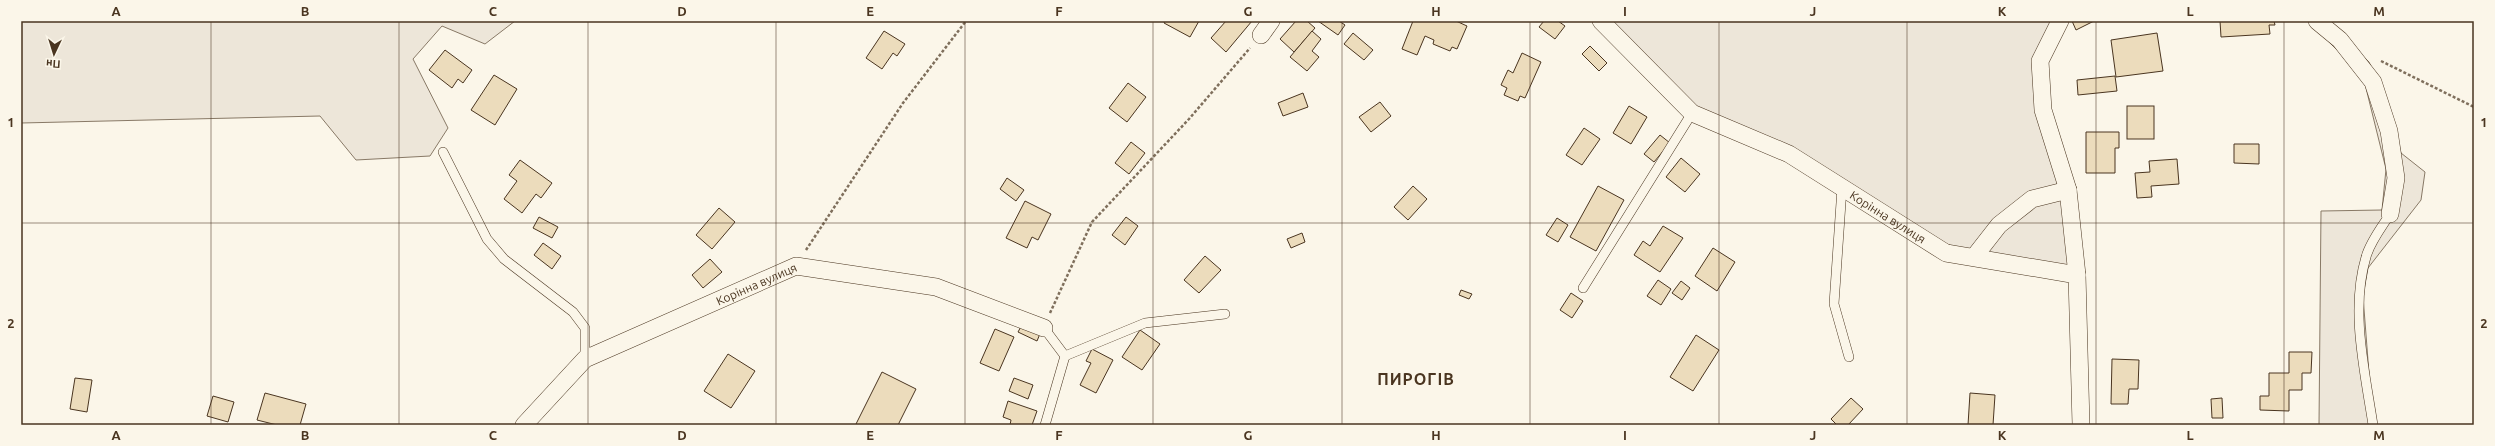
<svg xmlns="http://www.w3.org/2000/svg" width="2495" height="446" viewBox="0 0 2495 446" font-family="Ubuntu,sans-serif">
	<style>
		.green { fill: #ede6d9; stroke: #887966 }
		.building { fill: #ecdcbc; stroke: #4a3520 }
		.lines { fill: none; stroke-linecap: round; stroke-linejoin: round }
		.service-casing { stroke: #4a3520; stroke-width: 10 }
		.minor-casing { stroke: #4a3520; stroke-width: 18 }
		.path { stroke: #7f6f5c; stroke-width: 2.5; stroke-dasharray: 3 2; stroke-linecap: butt }
		.service { stroke: #fbf6e9; stroke-width: 9 }
		.minor { stroke: #fbf6e9; stroke-width: 17 }
		.grid { fill: none; stroke: #4a3520; stroke-width: 1; stroke-opacity: 0.55 }
		.labels { text-anchor: middle; dominant-baseline: central; stroke-width: 3; stroke-linejoin: round; paint-order: stroke }
		.street-label { font-size: 12px; fill: #4a3520; stroke: #fbf6e9 }
		.district-label { font-size: 16px; font-weight: bold; letter-spacing: 1px; fill: #4a3520; stroke: #fbf6e9 }
		.neatline { fill: none; stroke: #4a3520; stroke-width: 1.5 }
		.grid-label { font-size: 13px; text-anchor: middle; font-weight: bold; fill: #4a3520 }
	</style>
	<rect width="100%" height="100%" fill="#fbf6e9"/>
	<g class="green">
		<path d="M21,21H515L485,44L442,26L413,59L448,128L430,156L356,160L320,116L21,123Z"/>
		<path d="M1601,21H2060L2040,61L2077,275L1946,253L1842,188L1692,113Z"/>
		<path d="M2308,21H2328L2369,62L2386,98L2401,153L2425,172L2421,200L2368,268L2363,296L2373,425H2319L2321,211L2382,210L2386,169L2363,76Z"/>
	</g>
	<g class="building">
		<path d="M1165,21H1199L1190,37L1164,23Z"/>
		<path d="M1226,21H1252L1226,52L1211,38Z"/>
		<path d="M1296,21H1307L1315,28L1294,52L1280,39Z"/>
		<path d="M1318,21H1339L1345,25L1338,35Z"/>
		<path d="M1413,21H1456L1467,26L1457,49L1452,47L1450,51L1433,44L1434,40L1425,36L1417,55L1402,49Z"/>
		<path d="M1544,21H1558L1565,26L1555,39L1539,27Z"/>
		<path d="M2072,21H2094L2076,30Z"/>
		<path d="M2220,21H2274L2275,25H2269L2270,34L2221,37Z"/>
		<path d="M884,31L905,44L897,56L893,53L882,69L866,58Z"/>
		<path d="M1312,31L1321,39L1312,51L1319,57L1307,71L1290,57Z"/>
		<path d="M1353,33L1373,50L1364,60L1344,44Z"/>
		<path d="M2157,33L2163,71L2116,77L2111,40Z"/>
		<path d="M1590,46L1607,63L1599,71L1582,54Z"/>
		<path d="M445,50L472,70L463,83L458,79L452,88L429,70Z"/>
		<path d="M1522,53L1541,62L1525,98L1520,96L1518,101L1504,95L1507,88L1501,85L1508,70L1513,73Z"/>
		<path d="M494,75L517,89L495,125L471,110Z"/>
		<path d="M2115,76L2117,91L2078,95L2077,80Z"/>
		<path d="M1128,83L1146,97L1127,122L1109,108Z"/>
		<path d="M1303,93L1308,107L1283,116L1278,103Z"/>
		<path d="M1380,102L1391,116L1371,132L1359,117Z"/>
		<path d="M1629,106L1647,117L1631,144L1613,133Z"/>
		<rect x="2127" y="106" width="27" height="33"/>
		<path d="M1584,128L1600,139L1582,165L1566,155Z"/>
		<path d="M2086,132H2119V148H2115V173H2086Z"/>
		<path d="M1660,135L1670,143L1654,162L1644,154Z"/>
		<path d="M1131,142L1145,153L1129,174L1115,163Z"/>
		<path d="M2234,144H2259V164L2234,163Z"/>
		<path d="M1681,158L1700,174L1685,192L1666,177Z"/>
		<path d="M2177,159L2179,184L2151,186L2152,197L2137,198L2135,173L2150,172L2149,161Z"/>
		<path d="M520,160L552,183L541,198L536,194L522,213L504,199L517,181L509,175Z"/>
		<path d="M1007,178L1024,190L1016,201L1000,189Z"/>
		<path d="M1413,186L1427,199L1408,220L1394,207Z"/>
		<path d="M1598,186L1624,200L1596,251L1570,237Z"/>
		<path d="M1025,201L1051,214L1038,240L1032,237L1027,248L1006,238Z"/>
		<path d="M719,208L735,222L712,249L696,235Z"/>
		<path d="M539,217L558,227L552,238L533,228Z"/>
		<path d="M1126,217L1138,226L1125,245L1112,235Z"/>
		<path d="M1557,218L1568,225L1558,242L1546,235Z"/>
		<path d="M1663,226L1683,238L1660,272L1634,255L1643,241L1650,246Z"/>
		<path d="M1302,233L1305,242L1291,248L1287,239Z"/>
		<path d="M543,243L561,256L552,269L534,255Z"/>
		<path d="M1713,248L1735,262L1717,291L1695,276Z"/>
		<path d="M1205,256L1221,270L1199,293L1184,280Z"/>
		<path d="M710,259L722,272L703,288L692,275Z"/>
		<path d="M1658,280L1671,289L1661,305L1647,296Z"/>
		<path d="M1681,281L1690,288L1682,300L1672,293Z"/>
		<path d="M1461,290L1472,294L1469,299L1459,295Z"/>
		<path d="M1571,293L1583,301L1572,318L1560,310Z"/>
		<path d="M1024,321L1042,329L1037,341L1018,332Z"/>
		<path d="M995,329L1014,337L999,371L980,363Z"/>
		<path d="M1140,330L1160,344L1142,370L1122,357Z"/>
		<path d="M1696,335L1719,350L1693,391L1670,377Z"/>
		<path d="M1092,349L1113,360L1096,393L1080,385L1091,363L1086,361Z"/>
		<path d="M2289,352H2312L2311,373H2302V390H2289V411L2260,410V396H2269V373H2289Z"/>
		<path d="M728,354L755,371L731,408L704,391Z"/>
		<path d="M2112,359L2139,360L2138,389H2129L2128,404H2111Z"/>
		<path d="M882,372L916,389L898,425H859L856,424Z"/>
		<path d="M75,378L92,380L87,412L70,409Z"/>
		<path d="M1014,378L1033,385L1028,399L1009,391Z"/>
		<path d="M265,393L306,404L300,425H277L257,420Z"/>
		<path d="M1970,393L1995,395L1993,425H1968Z"/>
		<path d="M213,396L234,402L228,422L207,416Z"/>
		<path d="M1851,398L1863,409L1848,425H1837L1831,419Z"/>
		<path d="M2222,398L2223,418H2212L2211,399Z"/>
		<path d="M1008,401L1037,411L1032,425H1010L1011,420L1003,417Z"/>
	</g>
	<g class="lines">
		<defs>
			<g id="service">
				<path d="M443,152L487,239L504,259L573,312L585,328V359"/>
				<path d="M1842,188L1834,304L1849,357"/>
				<path d="M1583,288L1692,113"/>
				<path d="M1044,328L1065,356L1045,425"/>
				<path d="M1065,356L1145,323L1225,314"/>
				<path d="M2373,425C2365,372 2350,310 2366,257C2370,242 2382,227 2390,214"/>
			</g>
			<g id="minor">
				<path id="s1" d="M1601,21L1692,113L1789,154L1946,253L2077,275L2081,425"/>
				<path d="M2060,21L2040,61L2043,110L2068,190L2077,275"/>
				<path d="M2317,21L2340,40L2373,82L2389,131L2396,178L2390,214"/>
				<path d="M1261,35L1271,21"/>
				<path d="M1974,257L1999,225L2032,199L2068,190"/>
				<path id="s2" d="M524,425L585,359L796,266L936,287L1044,328"/>
			</g>
		</defs>
		<use href="#service" class="service-casing"/>
		<use href="#minor" class="minor-casing"/>
		<g class="path">
			<path d="M2381,61L2474,107"/>
			<path d="M806,250L903,103L966,21"/>
			<path d="M1050,313L1092,222L1189,119L1250,48"/>
		</g>
		<use href="#service" class="service"/>
		<use href="#minor" class="minor"/>
	</g>
	<path class="grid" d="M211,21V425M399,21V425M588,21V425M776,21V425M965,21V425M1153,21V425M1342,21V425M1530,21V425M1719,21V425M1907,21V425M2096,21V425M2284,21V425M21,223H2474"/>
	<g class="labels">
		<g class="street-label">
			<text stroke="none"><textPath href="#s1" startOffset="352">Корінна вулиця</textPath></text>
			<text stroke="none"><textPath href="#s2" startOffset="277">Корінна вулиця</textPath></text>
		</g>
		<g class="district-label">
			<text x="1416" y="379">ПИРОГІВ</text>
		</g>
	</g>
	<rect width="2495" height="446" fill="none" stroke="#fbf6e9" stroke-width="44"/>
	<g transform="translate(54 54) rotate(184)" stroke="#fbf6e9" stroke-width="3" paint-order="stroke">
	<path d="M0-3L7 15L0 10L-7 15Z" fill="#4a3520"/>
	<text y="-6" font-size="11" font-weight="bold" text-anchor="middle" fill="#4a3520">Пн</text>
	</g>
	<rect x="22" y="22" width="2451" height="402" class="neatline"/>
	<g class="grid-label">
		<text x="116" y="16">A</text>
		<text x="305" y="16">B</text>
		<text x="493" y="16">C</text>
		<text x="682" y="16">D</text>
		<text x="870" y="16">E</text>
		<text x="1059" y="16">F</text>
		<text x="1248" y="16">G</text>
		<text x="1436" y="16">H</text>
		<text x="1625" y="16">I</text>
		<text x="1813" y="16">J</text>
		<text x="2002" y="16">K</text>
		<text x="2190" y="16">L</text>
		<text x="2379" y="16">M</text>
		<text x="11" y="127">1</text>
		<text x="2484" y="127">1</text>
		<text x="11" y="328">2</text>
		<text x="2484" y="328">2</text>
		<text x="116" y="440">A</text>
		<text x="305" y="440">B</text>
		<text x="493" y="440">C</text>
		<text x="682" y="440">D</text>
		<text x="870" y="440">E</text>
		<text x="1059" y="440">F</text>
		<text x="1248" y="440">G</text>
		<text x="1436" y="440">H</text>
		<text x="1625" y="440">I</text>
		<text x="1813" y="440">J</text>
		<text x="2002" y="440">K</text>
		<text x="2190" y="440">L</text>
		<text x="2379" y="440">M</text>
	</g>
</svg>
